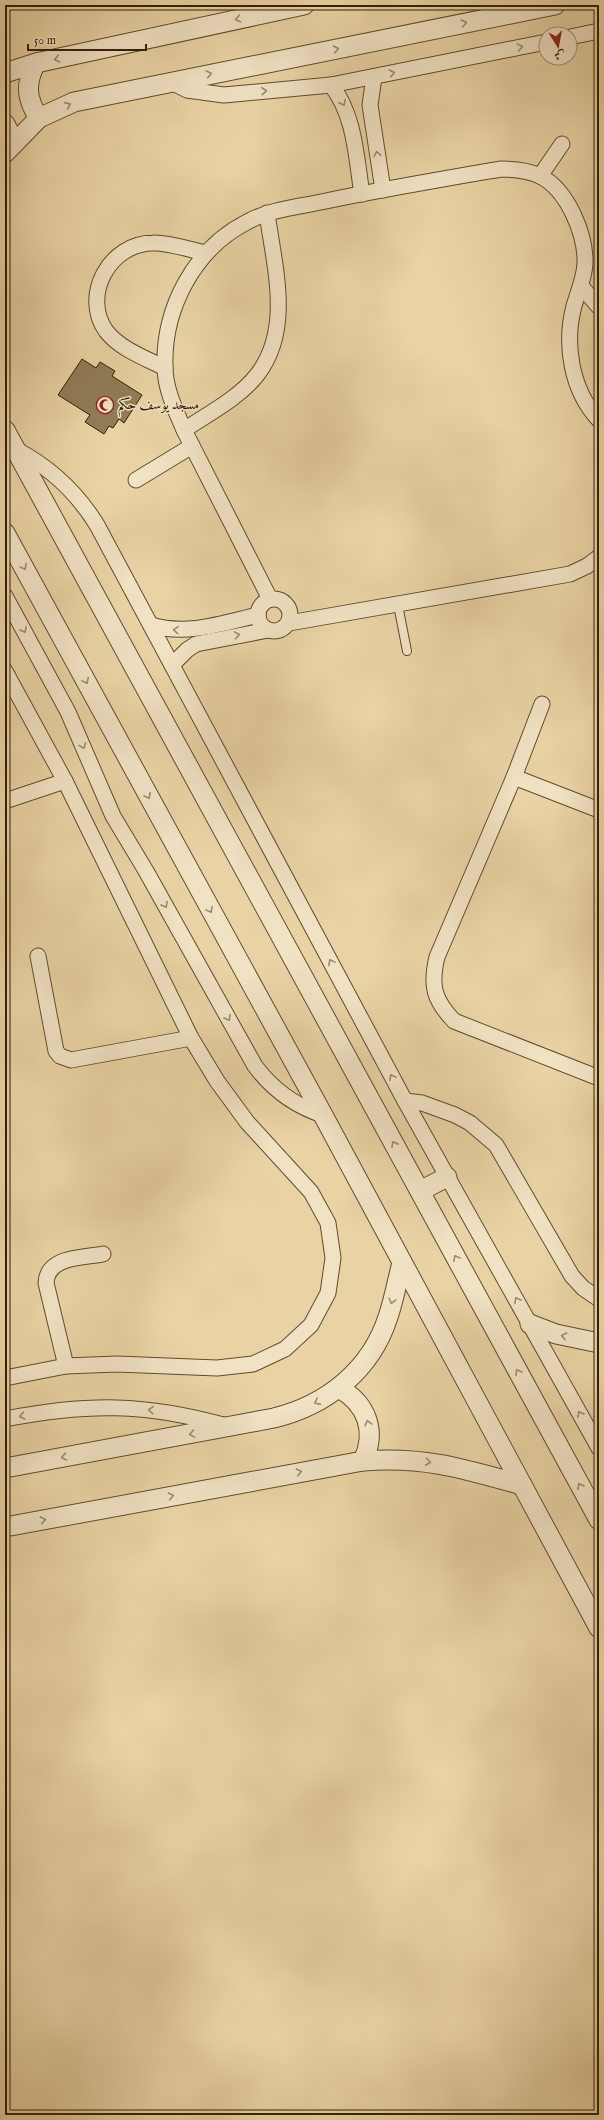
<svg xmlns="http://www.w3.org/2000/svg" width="604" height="2120" viewBox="0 0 604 2120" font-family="'IM FELL English',Amiri,serif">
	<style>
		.building { fill: #917d57; stroke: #311f04 }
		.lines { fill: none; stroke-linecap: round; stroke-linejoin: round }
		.service-casing { stroke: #5f4c2c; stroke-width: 10 }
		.minor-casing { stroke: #5f4c2c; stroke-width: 17 }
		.tertiary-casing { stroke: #5f4c2c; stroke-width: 21 }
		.service { stroke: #f1e2c4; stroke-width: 8 }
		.minor { stroke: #f1e2c4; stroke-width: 15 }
		.tertiary { stroke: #f1e2c4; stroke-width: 19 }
		.oneway { stroke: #9b8a6e }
		.labels { text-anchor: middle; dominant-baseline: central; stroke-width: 3; stroke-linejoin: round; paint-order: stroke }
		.poi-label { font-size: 14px; fill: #311f04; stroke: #f1e2c4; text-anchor: start }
	</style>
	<rect width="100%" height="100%" fill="#e9d3a4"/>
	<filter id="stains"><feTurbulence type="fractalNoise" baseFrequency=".005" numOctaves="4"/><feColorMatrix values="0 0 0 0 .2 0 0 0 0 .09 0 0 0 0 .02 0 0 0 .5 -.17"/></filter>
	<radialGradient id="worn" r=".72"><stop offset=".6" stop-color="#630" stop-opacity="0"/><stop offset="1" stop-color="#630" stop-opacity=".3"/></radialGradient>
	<path class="building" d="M82,359L96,368L100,362L115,371L112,376L142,395L124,423L119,419L113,428L109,426L104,434L85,422L90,415L58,395Z"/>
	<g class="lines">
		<defs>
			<path id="service" d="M398,605L407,651"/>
			<g id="minor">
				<path d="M570,37L599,31"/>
				<path d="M374,77L370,105L383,190"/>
				<path d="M171,82L187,90L224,95L331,85L546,42"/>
				<path d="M331,85C355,115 356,157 362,194"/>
				<path d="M540,176L562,144"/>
				<path d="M581,286L599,307"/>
				<path d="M165,368C145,358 120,349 106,331C81,295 110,243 153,243C168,242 190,250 206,253"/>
				<path d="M184,430C208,414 239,398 257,375C293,329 274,266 267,213"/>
				<path d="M15,449C50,467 76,491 97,525L405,1101L599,1448"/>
				<path d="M136,480L192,446"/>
				<path d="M5,596L68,712L113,816L146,871L255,1066C273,1090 295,1106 323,1115"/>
				<circle cx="274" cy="615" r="16"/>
				<path d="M270,599L184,430C176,411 165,389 165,367C163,309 194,249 247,222C271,209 299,207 326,201C384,189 443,179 501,169C515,169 528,170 540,176C568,190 586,235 585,264C584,279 578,292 574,306C564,344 571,390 599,420"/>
				<path d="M289,623L570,574L587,566L599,557"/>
				<path d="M151,625C187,636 223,623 258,615"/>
				<path d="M172,665L187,650L196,644L268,630"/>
				<path d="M5,671L65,781L191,1038L217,1081L247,1122L311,1192L328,1223L333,1258L328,1293L311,1325L285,1349L253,1364L217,1368L117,1364L66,1366L5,1378"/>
				<path d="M542,704L514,777L437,957C430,986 434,1000 454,1021L599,1078"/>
				<path d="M514,777L599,810"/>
				<path d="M5,801L65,781"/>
				<path d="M38,956L56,1051L60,1056L71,1060L191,1038"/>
				<path d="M405,1101L422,1103L455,1115L470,1123L496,1145L572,1276L583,1288L599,1299"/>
				<path d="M66,1366L46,1283C47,1256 83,1258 103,1254"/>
				<path d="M5,1419C88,1403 145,1403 227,1426"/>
			</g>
			<g id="tertiary">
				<path d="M36,63C25,83 26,99 39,118"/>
				<path d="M5,73L36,63L304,5"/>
				<path d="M5,124L14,142"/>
				<path d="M5,153L39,118L74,102L555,5"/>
				<path d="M5,430L599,1520"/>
				<path d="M5,533L323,1115L599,1628"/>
				<path d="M420,1191L447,1177"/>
				<path d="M530,1324L556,1334L599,1343"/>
				<path d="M339,1388C367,1404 377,1431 363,1461"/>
				<path d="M5,1468L274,1418C327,1405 371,1370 388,1317C394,1300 397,1281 402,1263"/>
				<path d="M5,1527L363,1461C424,1456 465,1469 522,1485"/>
			</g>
		</defs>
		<use href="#service" class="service-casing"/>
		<use href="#minor" class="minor-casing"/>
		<use href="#tertiary" class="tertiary-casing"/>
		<use href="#service" class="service"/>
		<use href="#minor" class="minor"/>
		<use href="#tertiary" class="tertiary"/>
	</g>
	<defs><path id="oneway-chevron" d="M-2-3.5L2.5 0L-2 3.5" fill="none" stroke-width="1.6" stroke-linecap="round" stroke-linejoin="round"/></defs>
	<g class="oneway">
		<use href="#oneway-chevron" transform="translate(238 19) rotate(168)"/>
		<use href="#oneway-chevron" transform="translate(464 23) rotate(-11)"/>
		<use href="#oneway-chevron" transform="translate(520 47) rotate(-11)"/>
		<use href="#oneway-chevron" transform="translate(336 49) rotate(-11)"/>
		<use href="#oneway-chevron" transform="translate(57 59) rotate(168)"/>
		<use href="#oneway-chevron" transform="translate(392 73) rotate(-12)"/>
		<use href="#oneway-chevron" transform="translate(209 74) rotate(-11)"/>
		<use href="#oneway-chevron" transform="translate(264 91) rotate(-5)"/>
		<use href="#oneway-chevron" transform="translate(343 103) rotate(63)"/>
		<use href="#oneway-chevron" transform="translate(68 105) rotate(-24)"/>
		<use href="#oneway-chevron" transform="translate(377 154) rotate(-99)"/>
		<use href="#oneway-chevron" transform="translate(24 567) rotate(62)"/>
		<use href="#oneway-chevron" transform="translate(24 630) rotate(61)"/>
		<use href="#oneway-chevron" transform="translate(176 630) rotate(-177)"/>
		<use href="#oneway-chevron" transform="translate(237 635) rotate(-10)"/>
		<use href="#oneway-chevron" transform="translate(86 681) rotate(62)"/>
		<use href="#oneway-chevron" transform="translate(83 746) rotate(69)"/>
		<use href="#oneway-chevron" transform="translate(148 796) rotate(62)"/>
		<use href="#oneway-chevron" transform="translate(165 905) rotate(61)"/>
		<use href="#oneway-chevron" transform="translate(210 910) rotate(62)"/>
		<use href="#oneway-chevron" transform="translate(331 962) rotate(-118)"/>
		<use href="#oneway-chevron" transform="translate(228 1018) rotate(61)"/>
		<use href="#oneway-chevron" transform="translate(392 1077) rotate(-118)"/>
		<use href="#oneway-chevron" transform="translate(394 1144) rotate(-119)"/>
		<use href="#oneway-chevron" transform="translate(456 1258) rotate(-119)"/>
		<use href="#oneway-chevron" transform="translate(517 1300) rotate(-119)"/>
		<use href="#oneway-chevron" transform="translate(392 1301) rotate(104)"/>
		<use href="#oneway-chevron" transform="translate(564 1336) rotate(-166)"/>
		<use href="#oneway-chevron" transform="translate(518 1372) rotate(-119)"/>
		<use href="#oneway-chevron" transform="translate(317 1402) rotate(152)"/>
		<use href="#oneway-chevron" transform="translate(151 1410) rotate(-175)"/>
		<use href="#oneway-chevron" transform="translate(580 1414) rotate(-119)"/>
		<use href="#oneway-chevron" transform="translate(22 1416) rotate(169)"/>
		<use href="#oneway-chevron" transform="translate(368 1423) rotate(-104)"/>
		<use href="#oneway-chevron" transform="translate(192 1434) rotate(170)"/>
		<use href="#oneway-chevron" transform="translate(64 1457) rotate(170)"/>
		<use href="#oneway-chevron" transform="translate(428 1462) rotate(7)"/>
		<use href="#oneway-chevron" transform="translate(299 1472) rotate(-11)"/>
		<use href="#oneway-chevron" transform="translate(580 1486) rotate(-119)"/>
		<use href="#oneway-chevron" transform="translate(171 1496) rotate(-11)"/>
		<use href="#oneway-chevron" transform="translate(43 1520) rotate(-11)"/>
	</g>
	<defs>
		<symbol id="mosque-ring" viewBox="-11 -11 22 22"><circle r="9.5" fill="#f1e2c4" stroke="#8f2418" stroke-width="1.5"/><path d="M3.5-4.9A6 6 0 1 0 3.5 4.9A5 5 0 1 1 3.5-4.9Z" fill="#8f2418"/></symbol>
	</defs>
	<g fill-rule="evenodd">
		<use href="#mosque-ring" x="95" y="395" width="20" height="20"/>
	</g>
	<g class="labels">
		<g class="poi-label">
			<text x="118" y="405">مسجد يوسف حكم</text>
		</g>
	</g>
	<rect width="604" height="2120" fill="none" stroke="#e9d3a4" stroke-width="20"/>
	<rect x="6" y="6" width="592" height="2108" fill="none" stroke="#311f04" stroke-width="2"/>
	<rect x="10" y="10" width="584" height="2100" fill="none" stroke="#311f04"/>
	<g transform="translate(558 46) rotate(169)"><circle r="19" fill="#f1e2c4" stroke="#a49477"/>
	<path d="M0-3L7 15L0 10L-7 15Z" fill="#8f2418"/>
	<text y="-6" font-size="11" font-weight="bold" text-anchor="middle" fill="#311f04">ش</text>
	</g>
	<path d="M28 44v6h118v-6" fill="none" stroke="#311f04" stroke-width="2"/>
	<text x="34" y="44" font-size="12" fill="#311f04" stroke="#f1e2c4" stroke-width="3" paint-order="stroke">50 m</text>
	<rect width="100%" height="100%" filter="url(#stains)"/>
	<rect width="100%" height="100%" fill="url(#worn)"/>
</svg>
